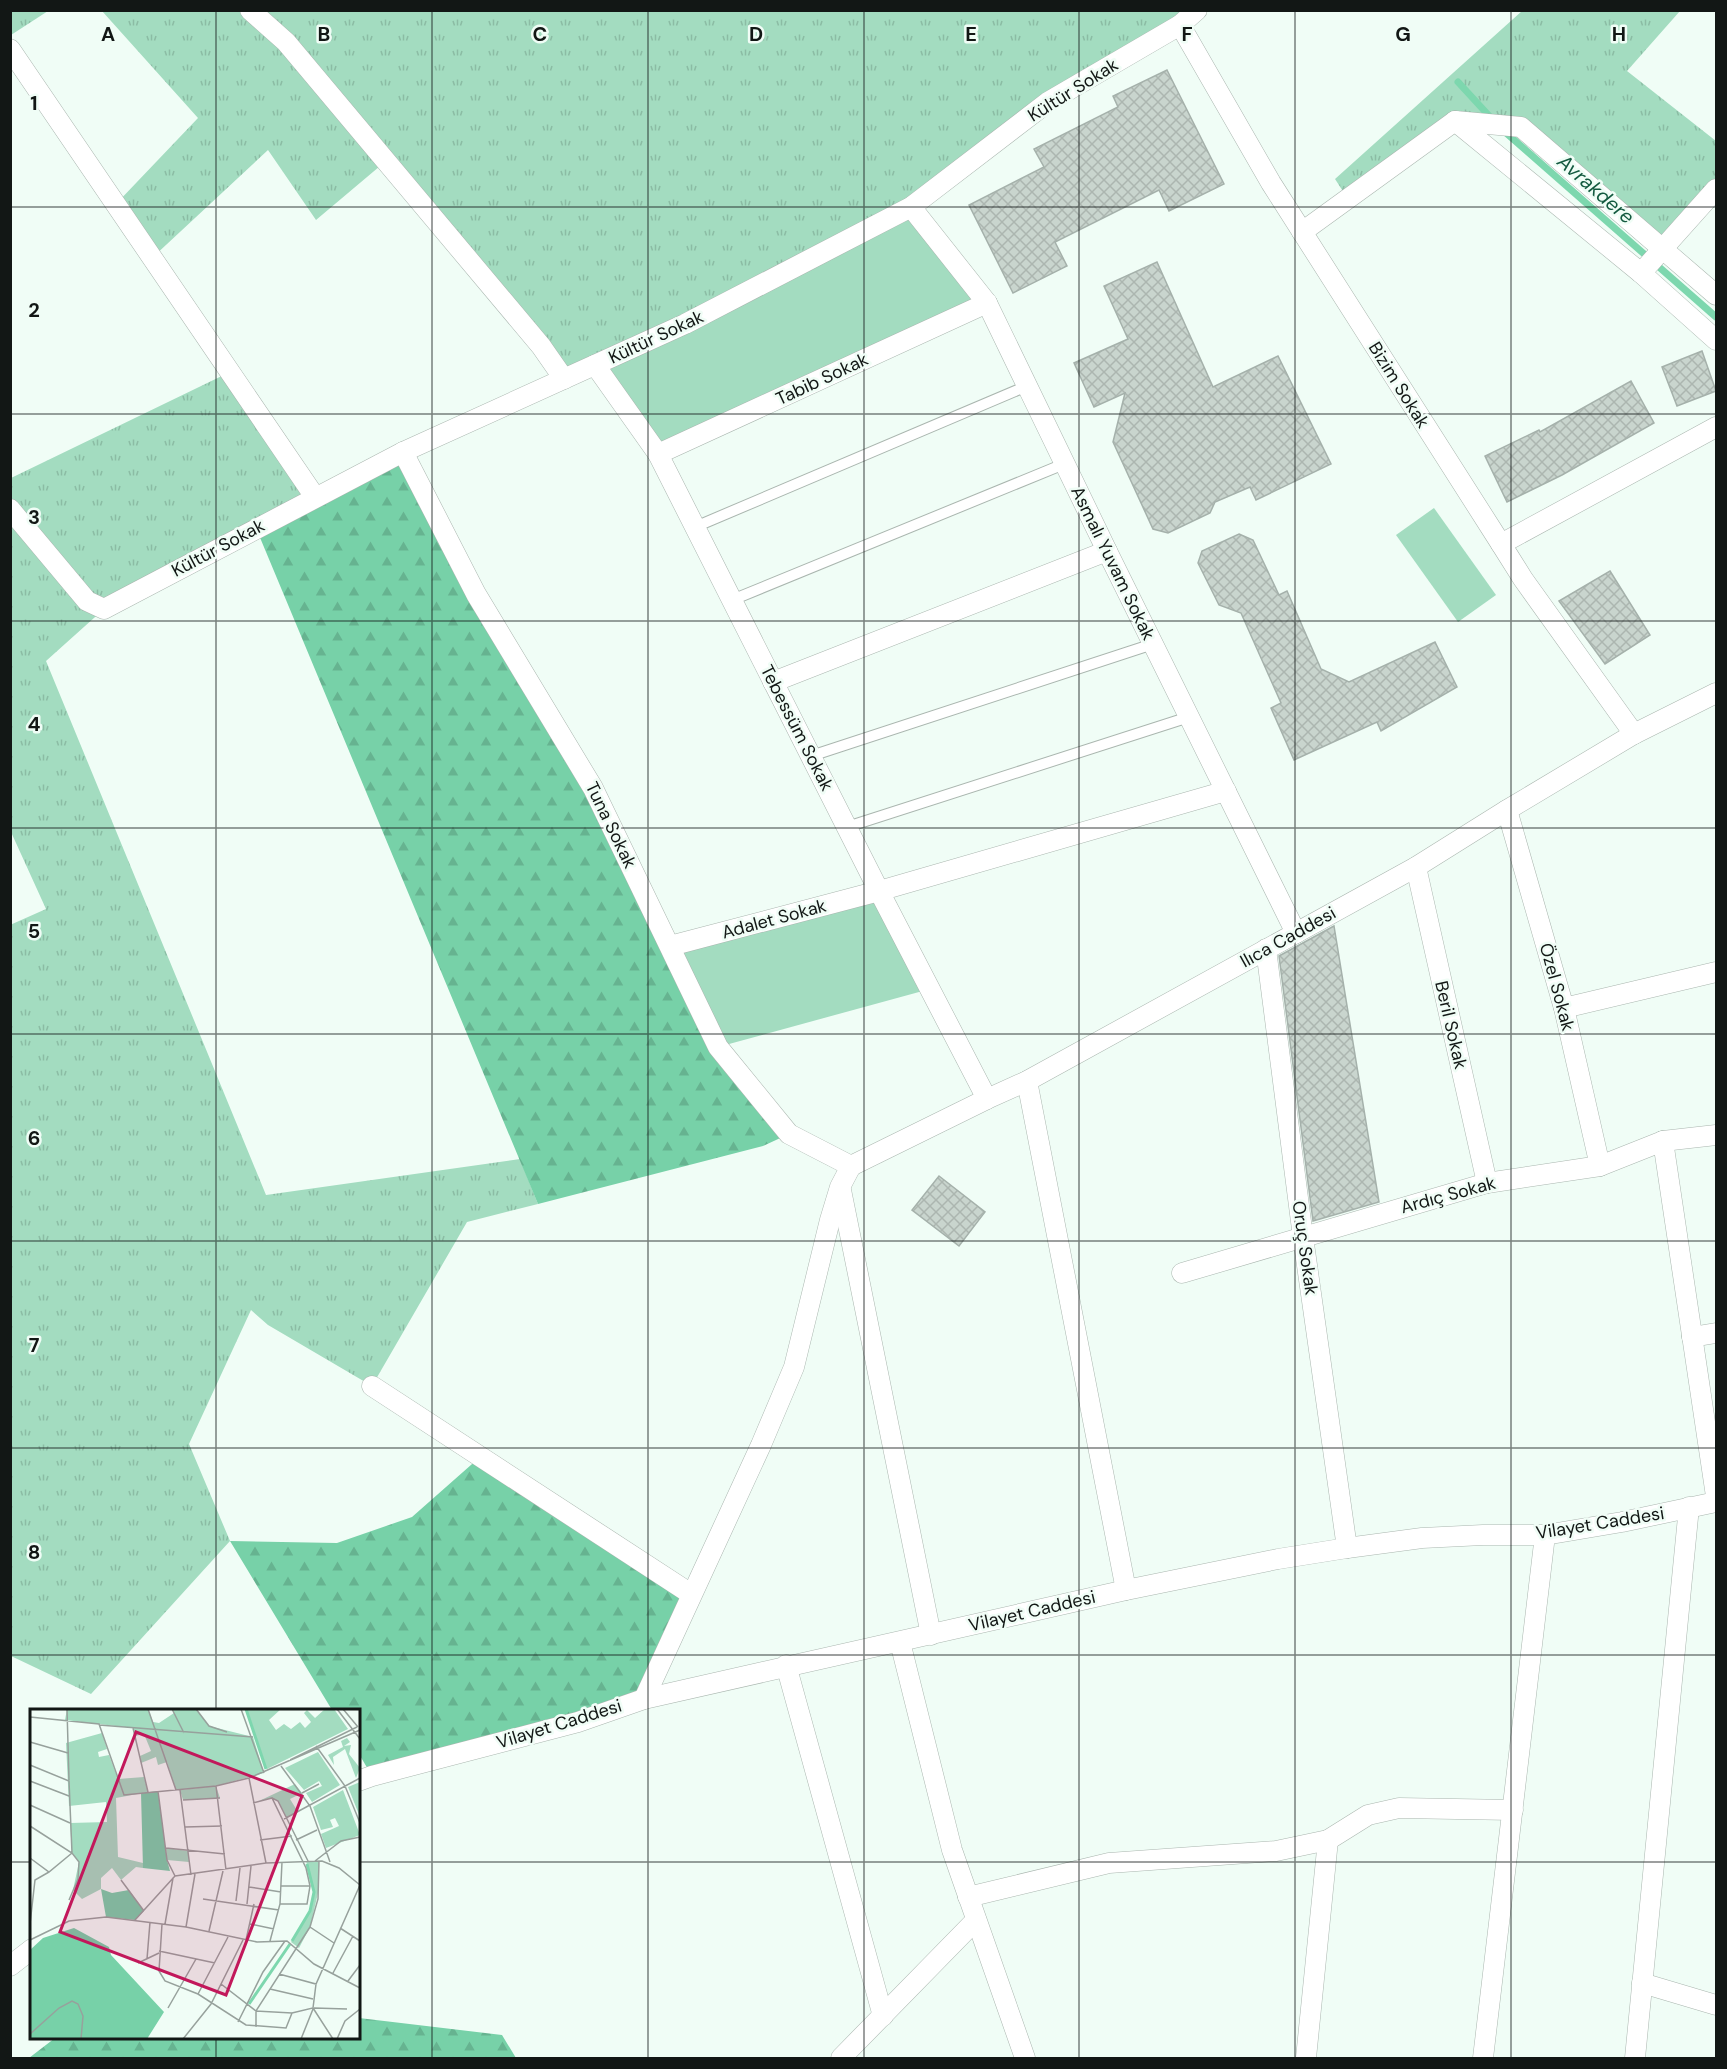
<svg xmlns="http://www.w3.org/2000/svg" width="1727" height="2069" viewBox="0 0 1727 2069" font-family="'DM Sans',sans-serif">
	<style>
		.grass { fill: url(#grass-tufts) }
		.forest { fill: url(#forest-firs) }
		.park { fill: #a3dcc0 }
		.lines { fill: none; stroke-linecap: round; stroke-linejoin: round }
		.stream { stroke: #7dd7ae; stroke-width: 7 }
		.building { fill: url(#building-cross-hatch); stroke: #a5b1ab; stroke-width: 1.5 }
		.service-casing { stroke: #aab6af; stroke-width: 12 }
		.minor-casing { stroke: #aab6af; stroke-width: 21 }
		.service { stroke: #fff; stroke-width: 10 }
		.minor { stroke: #fff; stroke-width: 20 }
		.grid { fill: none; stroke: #121715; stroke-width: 1.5; stroke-opacity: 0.55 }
		.labels { text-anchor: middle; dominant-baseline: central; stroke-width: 5; stroke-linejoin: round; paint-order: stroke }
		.street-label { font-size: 18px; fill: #121715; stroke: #f0fdf6 }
		.water-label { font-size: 20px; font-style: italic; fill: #145a40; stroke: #f0fdf6 }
		.inset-river { fill: none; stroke: #7dd7ae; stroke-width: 3 }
		.inset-road { fill: none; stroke: #97a19c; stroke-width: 1.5 }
		.view { fill: #c2185b; fill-opacity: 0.15; stroke: #c2185b; stroke-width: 3 }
		.inset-edge { fill: none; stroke: #121715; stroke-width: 3 }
		.grid-label { font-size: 20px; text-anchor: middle; font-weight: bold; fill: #121715; stroke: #f0fdf6; stroke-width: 5; stroke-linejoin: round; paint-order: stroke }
	</style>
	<defs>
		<pattern id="grass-tufts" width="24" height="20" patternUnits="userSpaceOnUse" patternTransform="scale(1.5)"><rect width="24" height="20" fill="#a3dcc0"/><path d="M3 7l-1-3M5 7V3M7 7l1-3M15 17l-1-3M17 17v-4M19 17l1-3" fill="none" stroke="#8bbca4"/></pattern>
		<pattern id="forest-firs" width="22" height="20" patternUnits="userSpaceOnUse" patternTransform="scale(1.5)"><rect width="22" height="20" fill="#77d1a8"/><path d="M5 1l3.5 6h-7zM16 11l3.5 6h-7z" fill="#66b390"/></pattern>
		<pattern id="building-cross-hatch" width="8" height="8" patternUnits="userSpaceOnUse" patternTransform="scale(1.5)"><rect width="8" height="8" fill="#c9d5ce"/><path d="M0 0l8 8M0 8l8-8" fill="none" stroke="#acb6b0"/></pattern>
	</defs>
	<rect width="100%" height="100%" fill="#f0fdf6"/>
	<g class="grass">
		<path d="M11,10H48V11L11,35Z"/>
		<path d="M102,11H1197L1048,103L911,207L564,379L386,161L316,220L268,150L152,258L116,204L198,118Z"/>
		<path d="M1522,11H1680L1627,71L1716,141V189L1663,248L1521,127L1455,121L1348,199L1335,179Z"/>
		<path d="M230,372L315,497L104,609L46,661L266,1195L520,1159L538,1204L467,1222L372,1386L268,1325L251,1310L189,1444L230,1541L91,1694L11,1656L10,925L46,909L11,832V478Z"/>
	</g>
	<g class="forest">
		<path d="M403,452L593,788L718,1047L789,1134L763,1146L538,1204L256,528Z"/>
		<path d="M480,1457L691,1594L644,1699L372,1776L359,1754L358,1710H332L230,1541L337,1543L412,1517Z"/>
		<path d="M359,2018L502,2035L516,2058H29L55,2038H358Z"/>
	</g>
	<g class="park">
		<path d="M911,207L987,303L658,454L595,365Z"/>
		<path d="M1434,508L1496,595L1458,622L1396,535Z"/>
		<path d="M879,891L930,989L718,1047L670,946Z"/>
	</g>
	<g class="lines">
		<g class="stream">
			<path d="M1458,82L1492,119"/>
			<path d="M1504,131L1716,317"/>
		</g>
	</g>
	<g class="building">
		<path d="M1167,70L1224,184L1169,211L1159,190L1055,242L1067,266L1013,293L969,205L1044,167L1034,149L1118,107L1113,96Z"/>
		<path d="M1157,262L1213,387L1278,356L1331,464L1256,500L1250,487L1215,502L1210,513L1168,533L1153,529L1113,442L1125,393L1094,407L1074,363L1128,339L1104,286Z"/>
		<path d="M1702,351L1716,391L1677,406L1662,367Z"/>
		<path d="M1631,381L1654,423L1562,475L1507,502L1485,456L1539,430L1540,432Z"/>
		<path d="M1239,534L1253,540L1279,595L1287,591L1321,669L1349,682L1435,642L1457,687L1381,731L1377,722L1294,760L1271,708L1281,703L1241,613L1219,605L1198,563L1202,551Z"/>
		<path d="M1610,571L1650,635L1605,664L1559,601Z"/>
		<path d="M1334,926L1379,1202L1313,1221L1279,956Z"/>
		<path d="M939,1176L985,1212L959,1246L912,1210Z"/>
	</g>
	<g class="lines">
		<defs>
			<g id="service">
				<path d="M695,527L1027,386"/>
				<path d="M732,600L1064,464"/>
				<path d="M811,756L1153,644"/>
				<path d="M847,827L1189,717"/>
			</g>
			<g id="minor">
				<path d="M250,10L286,42L541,346L564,379"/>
				<path d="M1180,25L1271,183L1501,544L1523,579L1634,734"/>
				<path d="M10,49L315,497"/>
				<path d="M1455,121L1521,127L1716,295"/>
				<path d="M911,207L987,303L1107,551L1296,933"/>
				<path d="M1302,232L1455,121L1641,273L1716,340"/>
				<path d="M1641,273L1716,189"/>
				<path d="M595,365L658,454L879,891L987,1099"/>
				<path d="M403,452L476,594L593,788L718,1047L789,1134L851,1166"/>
				<path d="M658,454L987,303"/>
				<path d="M10,509L87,601L104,609L403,452L685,324L911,207L1048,102L1180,25L1197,10"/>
				<path d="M1501,544L1716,427"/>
				<path d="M773,682L1107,551"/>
				<path d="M1507,810L1564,1008L1600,1166"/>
				<path d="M1416,867L1487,1183"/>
				<path d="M670,946L879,891L1226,791"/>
				<path d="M1266,949L1303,1237L1347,1548"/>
				<path d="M1564,1008L1716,972"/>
				<path d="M1027,1081L1126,1590"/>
				<path d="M1663,1141L1716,1496"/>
				<path d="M851,1166L987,1099L1027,1081L1416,867L1507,810L1634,734L1716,693"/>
				<path d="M841,1190L931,1635"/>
				<path d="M1182,1273L1487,1183L1600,1166L1663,1141L1716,1135"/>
				<path d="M1692,1337L1716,1333"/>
				<path d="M372,1386L691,1594"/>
				<path d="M900,1642L952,1850L1025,2058"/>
				<path d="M786,1665L883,2016"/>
				<path d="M644,1699L761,1445L794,1367L830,1220L840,1187L851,1166"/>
				<path d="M358,1781L372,1776L578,1722L644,1699L1126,1590L1278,1559L1347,1548L1422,1538L1483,1535H1545L1622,1522L1716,1502"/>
				<path d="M968,1897L1109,1863L1276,1851L1328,1840L1368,1815L1399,1808L1513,1810"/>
				<path d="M10,1966L32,1949"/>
				<path d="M1642,1983L1716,2005"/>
				<path d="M841,2058L976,1920"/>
				<path d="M1306,2058L1328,1840"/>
				<path d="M1483,2058L1545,1535"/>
				<path d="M1635,2058L1689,1507"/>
			</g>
		</defs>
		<use href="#service" class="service-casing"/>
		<use href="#minor" class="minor-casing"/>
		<use href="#service" class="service"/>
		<use href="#minor" class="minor"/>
	</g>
	<path class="grid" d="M216,10V1710M432,10V2058M648,10V2058M864,10V2058M1079,10V2058M1295,10V2058M1511,10V2058M10,207H1716M10,414H1716M10,621H1716M10,828H1716M10,1034H1716M10,1241H1716M10,1448H1716M10,1655H1716M10,1862H32M358,1862H1716M216,2038V2058"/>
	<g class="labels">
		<g class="street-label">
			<text transform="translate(1073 90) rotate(-32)">Kültür Sokak</text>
			<text transform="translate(656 337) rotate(-25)">Kültür Sokak</text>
			<text transform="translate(822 379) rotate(-25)">Tabib Sokak</text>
			<text transform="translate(1399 385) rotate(58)">Bizim Sokak</text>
			<text transform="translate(218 548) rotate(-28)">Kültür Sokak</text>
			<text transform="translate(1113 563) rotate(64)">Asmalı Yuvam Sokak</text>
			<text transform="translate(797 728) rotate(63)">Tebessüm Sokak</text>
			<text transform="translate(611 825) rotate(64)">Tuna Sokak</text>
			<text transform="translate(774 919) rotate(-15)">Adalet Sokak</text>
			<text transform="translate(1288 937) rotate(-29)">Ilıca Caddesi</text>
			<text transform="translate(1557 987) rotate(75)">Özel Sokak</text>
			<text transform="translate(1451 1025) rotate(77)">Beril Sokak</text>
			<text transform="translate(1448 1195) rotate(-15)">Ardıç Sokak</text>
			<text transform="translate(1305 1248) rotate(82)">Oruç Sokak</text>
			<text transform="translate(1600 1523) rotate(-9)">Vilayet Caddesi</text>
			<text transform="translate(1032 1611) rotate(-13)">Vilayet Caddesi</text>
			<text transform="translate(559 1724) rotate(-17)">Vilayet Caddesi</text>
		</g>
		<g class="water-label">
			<text transform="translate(1596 189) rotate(41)">Avrakdere</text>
		</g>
	</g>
	<g transform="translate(30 1709)">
		<rect width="330" height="330" fill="#f0fdf6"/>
		<path d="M37,0H118L123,13L129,14L144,4L142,0H166L179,17L223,28L234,64L186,77L146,81L137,53L128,56L126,48L111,54L110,47L121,42L114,25L105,27L103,19L35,11ZM216,0H251L239,11L246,21L254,15L261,20L270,13L275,19L281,13L274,4L277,1L285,9L295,0H304L318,20L237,60ZM72,24L77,40L68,43L69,48L79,46L88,70L114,68L118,83L86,89L88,148L113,154V159L106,158L91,171L82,159L71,169V180L52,190L43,181L49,153L42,144L40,114L77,113L76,93L39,97L36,34ZM317,29L320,33L314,37L321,36L319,45L330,59L326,69L315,40L303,48L304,56L298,46L313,38L311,32ZM288,43L310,76L282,93L276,84L292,77L289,72L274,81L255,59ZM265,75L272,84L260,90L268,103L257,109L248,92L242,89L229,92ZM313,81L330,126L296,139L291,125L309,117L305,109L300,111L303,118L291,121L283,98Z" fill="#a3dcc0"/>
		<path d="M128,82L137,151L140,162L113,159L111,84ZM71,180L82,184L99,181L114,202L105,211L76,208ZM44,219L79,238L81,246L134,303L117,330H0V241L13,229Z" fill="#77d1a8"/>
		<path d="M330,73V108L318,78ZM186,77L190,89L153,91L150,81ZM136,139L158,142L159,153L137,151ZM276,152H289L288,184L280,218L269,239L261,233L280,202L284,183Z" fill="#a3dcc0"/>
		<path class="inset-river" d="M216,0L236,60M262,232L280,202L284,183L277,155M219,295L260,235"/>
		<path class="inset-road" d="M37,0L39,71M118,0L146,81M142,0L154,24M166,0L179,17L197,23M211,0L234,64M307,0L330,30M313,0L328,18M0,8L69,15L94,86L186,77L219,69L330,21M69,16L223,28M103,19L118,83M0,33L38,44M286,37L315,77L330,114M260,51L327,18M0,56L39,72L42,144L19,163L0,149M251,57L280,97L300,153M219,69L236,154M0,72L39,87M186,77L196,161M150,81L161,166M128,82L137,151L145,167M272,84L289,75M242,89L248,92L278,152M153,91L190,89M223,94L242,89L276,159L280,177L277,195H250M0,96L40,114M254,110L330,69M0,117L42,144L49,153L48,170L39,191M155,118L192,117M230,131L262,127M266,131L287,121M136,139L195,145M285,152L311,132L330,128M289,152L288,190L280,218L304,234M145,167L236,154L292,152L309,159L330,176M91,171L114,202M251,177H280M219,178L251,183M173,190L249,201M206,192L210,159M217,195L221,157M105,211L145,167M0,215L5,171L19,163M132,215L129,262L135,272L168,285L216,316L256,319L262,304M135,215L143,169M220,215L244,220M156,218L165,165M310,219L330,232M179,222L193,162M0,231L39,212L76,208L156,218L227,233L257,232L284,255L330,279M216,231L224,195M240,232L250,195L252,153M129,242L185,254M117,250L120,213M108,254L129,244M303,264L323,227M249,265L286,275L330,176M318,272L330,256M191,275L226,302L280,218M240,280L283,290M168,285L198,228M138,299L166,250M283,299L303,330M284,299L317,300M208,313L233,263L255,232M226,318V302L262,304L283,299L286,275M0,325L29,299L42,292L48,295L53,307L51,330M153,330L181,295L213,231M271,330L283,300M307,330L315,312L330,300"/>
		<path class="view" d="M106,23L272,87L196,286L30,223Z"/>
		<rect width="330" height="330" class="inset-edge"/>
	</g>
	<g class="grid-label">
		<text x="108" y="41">A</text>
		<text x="324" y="41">B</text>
		<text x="540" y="41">C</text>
		<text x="756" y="41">D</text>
		<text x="971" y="41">E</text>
		<text x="1187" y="41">F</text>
		<text x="1403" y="41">G</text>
		<text x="1619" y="41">H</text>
		<text x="34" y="110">1</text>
		<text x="34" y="317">2</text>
		<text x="34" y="524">3</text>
		<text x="34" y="731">4</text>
		<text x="34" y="938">5</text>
		<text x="34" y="1145">6</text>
		<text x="34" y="1352">7</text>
		<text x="34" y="1559">8</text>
	</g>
	<rect width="1727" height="2069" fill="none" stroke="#121715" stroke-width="24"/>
</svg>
